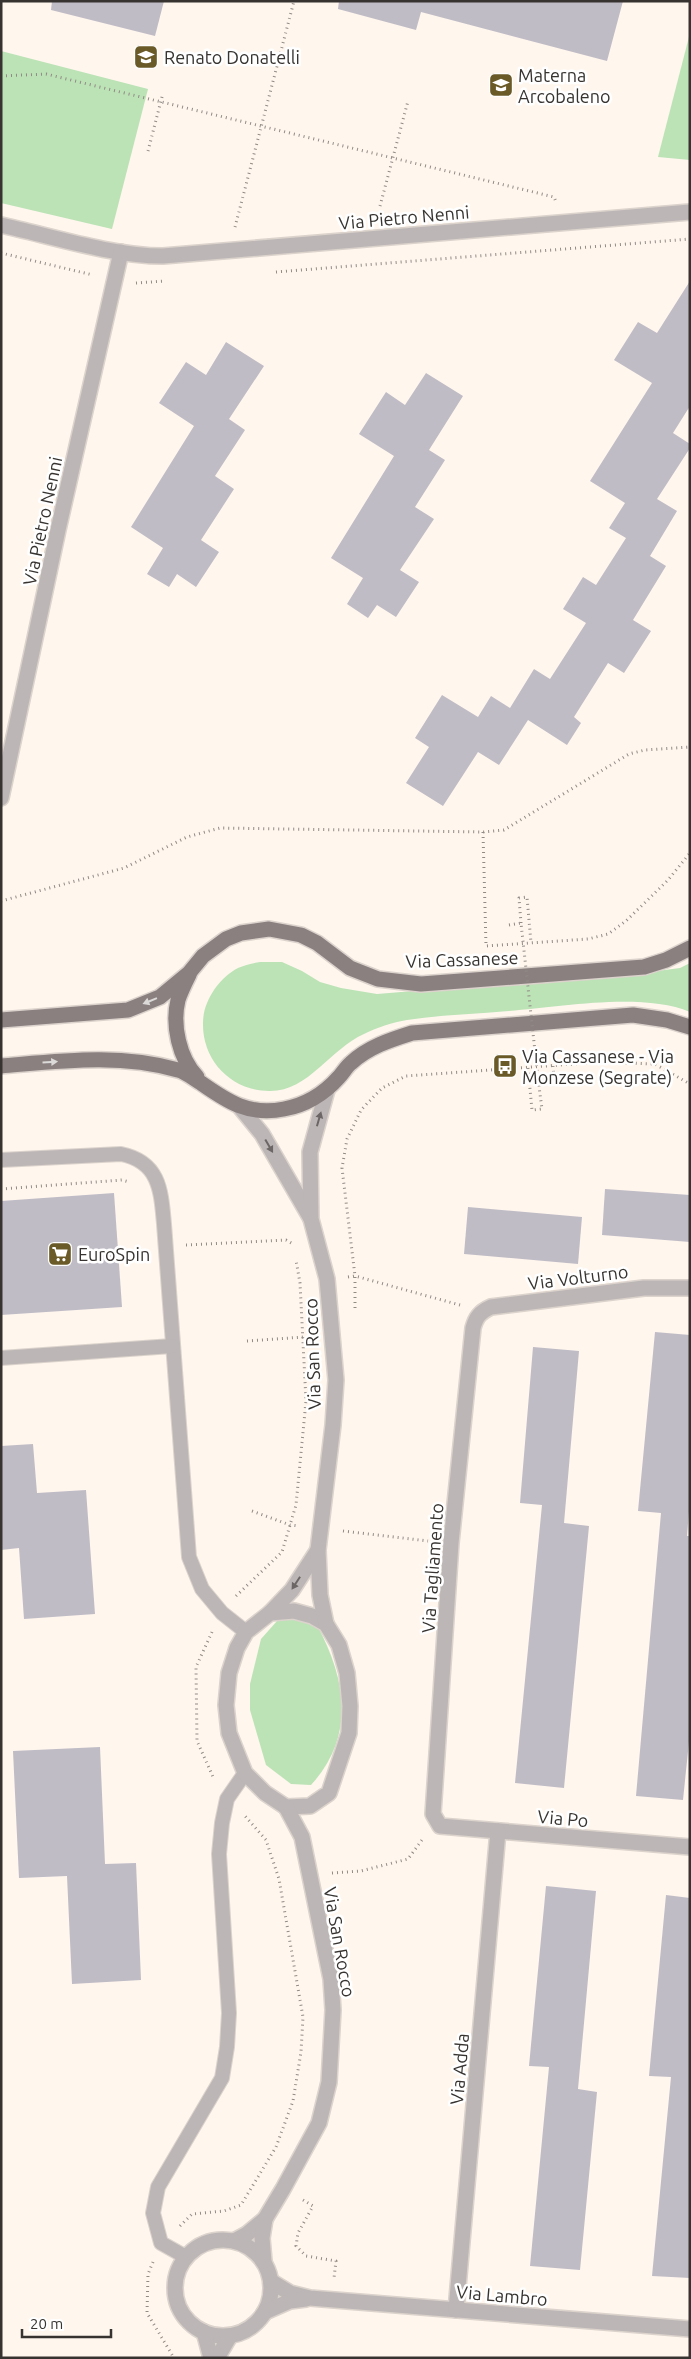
<svg xmlns="http://www.w3.org/2000/svg" width="691" height="2359" viewBox="0 0 691 2359" font-family="Ubuntu,sans-serif">
	<style>
		.green { fill: #bce3b6 }
		.building { fill: #c0bcc6 }
		.lines { fill: none; stroke-linecap: round; stroke-linejoin: round }
		.lane-casing { stroke: #dbd3cc; stroke-width: 16 }
		.street-casing { stroke: #dbd3cc; stroke-width: 18 }
		.primary-casing { stroke: #dbd3cc; stroke-width: 18 }
		.path { stroke: #918b86; stroke-width: 3; stroke-dasharray: 1 4; stroke-linecap: butt }
		.lane { stroke: #bcb6b6; stroke-width: 14 }
		.street { stroke: #bcb6b6; stroke-width: 15 }
		.primary { stroke: #8a8080; stroke-width: 15 }
		.path-bridge { stroke: #918b86; stroke-width: 3; stroke-dasharray: 1 4; stroke-linecap: butt }
		.oneway { fill: #dcd9d9 }
		.oneway2 { fill: #6c6766 }
		.labels { text-anchor: middle; dominant-baseline: central; stroke-width: 5; stroke-linejoin: round; paint-order: stroke }
		.poi-label { font-size: 18px; fill: #363330; stroke: #fff; text-anchor: start }
		.street-label { font-size: 18px; fill: #363330; stroke: #fff }
	</style>
	<rect width="100%" height="100%" fill="#fff6ee"/>
	<g class="green">
		<path d="M690,33V160L658,157Z"/>
		<path d="M1,51L148,89L112,229L1,203Z"/>
		<path d="M260,962H282L302,971L320,982L341,988L377,994L657,971L680,968L690,963V1012C642,992 560,1007 509,1011C475,1014 440,1015 407,1020C393,1022 376,1028 364,1034C330,1049 308,1092 269,1091C231,1091 202,1060 203,1023C203,1001 219,978 238,968C244,965 253,963 260,962Z"/>
		<path d="M293,1617L317,1625C346,1679 356,1736 311,1785L291,1784L266,1765L250,1710V1684L261,1639L277,1621Z"/>
	</g>
	<g class="building">
		<path d="M52,1H164L155,36L51,10Z"/>
		<path d="M339,1H623L607,61L421,12L416,30L338,9Z"/>
		<path d="M690,281V406L673,433L690,444V448L657,499L677,511L650,556L666,566L633,620L651,631L624,673L608,663L574,717L581,723L567,745L528,720L499,765L478,752L443,806L406,783L429,747L415,738L442,695L478,717L491,696L510,708L534,669L550,679L586,623L563,609L583,577L596,585L626,538L609,528L625,503L590,481L652,383L614,360L638,322L657,333Z"/>
		<path d="M226,342L264,366L229,419L245,430L215,476L234,489L201,540L219,552L196,587L177,574L169,587L147,574L163,548L131,527L194,426L159,403L186,362L206,375Z"/>
		<path d="M426,373L463,396L429,450L445,460L415,507L434,519L400,570L419,582L396,617L377,605L368,618L347,604L363,578L331,558L394,456L359,434L386,392L405,405Z"/>
		<path d="M605,1189L690,1195V1242L602,1235Z"/>
		<path d="M114,1193L122,1307L1,1315V1201Z"/>
		<path d="M468,1207L582,1217L578,1264L464,1254Z"/>
		<path d="M655,1332L690,1335V1499L687,1536H690V1732L683,1800L636,1796L661,1513L638,1511Z"/>
		<path d="M533,1347L579,1351L564,1523L589,1526L564,1788L515,1783L542,1505L520,1503Z"/>
		<path d="M33,1444L37,1493L86,1490L95,1614L24,1619L19,1548L1,1550V1446Z"/>
		<path d="M100,1747L105,1864L136,1863L141,1980L72,1984L67,1876L19,1878L13,1751Z"/>
		<path d="M546,1886L596,1891L578,2089L597,2092L580,2270L530,2266L549,2067L529,2066Z"/>
		<path d="M666,1895L690,1898V2278L652,2276L671,2077L649,2076Z"/>
	</g>
	<g class="lines">
		<defs>
			<g id="lane">
				<path d="M1,1160L121,1154C160,1162 161,1191 164,1224L189,1557L202,1589L222,1613L246,1632"/>
				<path d="M1,1358L172,1346"/>
				<path d="M186,2257L161,2243L153,2213L158,2187L222,2078L227,2047L229,2013L219,1854L222,1823L227,1799L245,1773"/>
			</g>
			<g id="street">
				<path d="M1,225C51,236 112,256 163,256L690,212"/>
				<path d="M1,798L58,530L121,252"/>
				<path d="M240,1107L262,1134L310,1217"/>
				<path d="M690,1288H644L491,1307C480,1312 476,1317 473,1328L451,1543L433,1814L440,1826L690,1847"/>
				<path d="M294,1611L312,1616L326,1624L339,1645L347,1673L350,1706L349,1733L329,1793L310,1806L286,1807L265,1793L245,1773L229,1733L226,1705L229,1673L237,1648L246,1632L270,1613Z"/>
				<path d="M270,1613L292,1590L318,1550"/>
				<path d="M326,1624L320,1595L318,1550L333,1425L336,1380L327,1279L311,1219L310,1152L327,1090"/>
				<circle cx="223" cy="2288" r="48"/>
				<path d="M234,2241L247,2234L265,2219L283,2189L319,2123L329,2082L333,2010L331,1979L302,1837L286,1807"/>
				<path d="M264,2261L262,2238L265,2219"/>
				<path d="M272,2282L290,2293L310,2298L690,2329"/>
				<path d="M456,2310L498,1831"/>
				<path d="M265,2312L290,2301L306,2299"/>
				<path d="M204,2332L211,2358"/>
				<path d="M217,2358L230,2336"/>
			</g>
			<g id="primary">
				<path d="M189,975C185,983 181,991 178,1000C172,1025 179,1058 197,1077"/>
				<path d="M1,1020L128,1010L160,997L189,973L203,956L226,939L241,933L269,929L301,935L317,943L350,968L378,979L421,984L644,967L666,960L690,948"/>
				<path d="M1,1066C60,1061 120,1053 178,1070C186,1072 194,1079 201,1083C228,1102 249,1116 284,1109C306,1105 324,1094 339,1077C343,1073 346,1067 351,1063C368,1047 390,1040 412,1033L633,1015L667,1020L690,1027"/>
			</g>
		</defs>
		<use href="#lane" class="lane-casing"/>
		<use href="#street" class="street-casing"/>
		<use href="#primary" class="primary-casing"/>
		<g class="path">
			<path d="M1,76L46,74L554,197L556,202"/>
			<path d="M148,151L163,93"/>
			<path d="M380,206L408,101"/>
			<path d="M235,227L294,1"/>
			<path d="M1,253L93,275"/>
			<path d="M276,272L690,239"/>
			<path d="M136,283L165,281"/>
			<path d="M483,832L486,946L588,939L608,934L626,921L668,880L690,853"/>
			<path d="M1,901L124,868L187,837L220,828L483,832L504,830L629,754L645,750L690,747"/>
			<path d="M521,923L519,898L527,897L531,943"/>
			<path d="M553,1066L554,1078"/>
			<path d="M528,1068L532,1110L542,1109L538,1079"/>
			<path d="M1,1189L122,1180L129,1182"/>
			<path d="M186,1245L286,1240L293,1244"/>
			<path d="M348,1277L355,1276L342,1168L347,1139L361,1110L382,1088L406,1076L602,1062L655,1064L690,1084"/>
			<path d="M355,1308V1276L460,1305"/>
			<path d="M247,1341L304,1337"/>
			<path d="M252,1511L290,1525L299,1526"/>
			<path d="M343,1531L428,1541"/>
			<path d="M236,1596L282,1552L296,1505L306,1401L300,1283L296,1260"/>
			<path d="M212,1632L196,1667L197,1741L214,1779"/>
			<path d="M332,1873L361,1871L408,1859L422,1840"/>
			<path d="M303,2200L313,2206L298,2233L296,2246L306,2256L336,2261L334,2278"/>
			<path d="M180,2226L192,2214L224,2211L241,2205L276,2147L293,2101L301,2052L303,2017L279,1879L266,1840L245,1816"/>
			<path d="M153,2262L148,2274L147,2313L174,2358"/>
		</g>
		<use href="#lane" class="lane"/>
		<use href="#street" class="street"/>
		<use href="#primary" class="primary"/>
		<path class="path-bridge" d="M509,925L521,923L538,1079L554,1078"/>
	</g>
	<defs><path id="oneway-solid" d="M-6-.8H1V-3.2L6.5 0L1 3.2V.8H-6Z" transform="scale(1.25)"/></defs>
	<g class="oneway">
		<use href="#oneway-solid" transform="translate(150 1001) rotate(158)"/>
		<use href="#oneway-solid" transform="translate(50 1062) rotate(-4)"/>
	</g>
	<g class="oneway2">
		<use href="#oneway-solid" transform="translate(319 1119) rotate(-74)"/>
		<use href="#oneway-solid" transform="translate(269 1146) rotate(60)"/>
		<use href="#oneway-solid" transform="translate(296 1583) rotate(123)"/>
	</g>
	<defs>
		<symbol id="school-square" viewBox="-11 -11 22 22"><rect x="-9" y="-9" width="18" height="18" rx="4" fill="#6a5a28" stroke="#fff"/><path d="M0-5L7-2L0 1L-7-2ZM-4 1L0 2.5L4 1V4Q0 6-4 4Z" fill="#fff"/></symbol>
		<symbol id="bus-square" viewBox="-11 -11 22 22"><rect x="-9" y="-9" width="18" height="18" rx="4" fill="#6a5a28" stroke="#fff"/><path d="M-5-6H5V4H4V6H2V4H-2V6H-4V4H-5ZM-3.5-4V0h7V-4ZM-3.5 1.2v1.5H-2V1.2ZM2 1.2v1.5H3.5V1.2Z" fill="#fff"/></symbol>
		<symbol id="supermarket-square" viewBox="-11 -11 22 22"><rect x="-9" y="-9" width="18" height="18" rx="4" fill="#6a5a28" stroke="#fff"/><path d="M-6-5.5h2.5l.6 2H6L4.5 2H-2.5L-4.4-4H-6ZM-1.5 3.2a1.3 1.3 0 1 0 .1 0ZM3 3.2a1.3 1.3 0 1 0 .1 0Z" fill="#fff"/></symbol>
	</defs>
	<g fill-rule="evenodd">
		<use href="#school-square" x="132" y="43" width="28" height="28"/>
		<use href="#school-square" x="487" y="71" width="28" height="28"/>
		<use href="#bus-square" x="491" y="1052" width="28" height="28"/>
		<use href="#supermarket-square" x="46" y="1240" width="28" height="28"/>
	</g>
	<g class="labels">
		<g class="poi-label">
			<text x="164" y="57">Renato Donatelli</text>
			<text x="518" y="75">Materna<tspan x="518" dy="21">Arcobaleno</tspan></text>
			<text x="522" y="1056">Via Cassanese - Via<tspan x="522" dy="21">Monzese (Segrate)</tspan></text>
			<text x="78" y="1254">EuroSpin</text>
		</g>
		<g class="street-label">
			<text transform="translate(404 217) rotate(-5)">Via Pietro Nenni</text>
			<text transform="translate(42 521) rotate(-78)">Via Pietro Nenni</text>
			<text transform="translate(462 959) rotate(-2)">Via Cassanese</text>
			<text transform="translate(578 1277) rotate(-7)">Via Volturno</text>
			<text transform="translate(312 1354) rotate(-92)">Via San Rocco</text>
			<text transform="translate(432 1568) rotate(-86)">Via Tagliamento</text>
			<text transform="translate(563 1818) rotate(5)">Via Po</text>
			<text transform="translate(340 1942) rotate(80)">Via San Rocco</text>
			<text transform="translate(459 2069) rotate(-85)">Via Adda</text>
			<text transform="translate(502 2295) rotate(5)">Via Lambro</text>
		</g>
	</g>
	<rect width="691" height="2359" fill="none" stroke="#363330" stroke-width="5"/>
	<path d="M22 2329v8h89v-8" fill="none" stroke="#363330" stroke-width="2.5"/>
	<text x="30" y="2329" font-size="15" fill="#363330" stroke="#ffffff" stroke-width="4" paint-order="stroke">20 m</text>
</svg>
